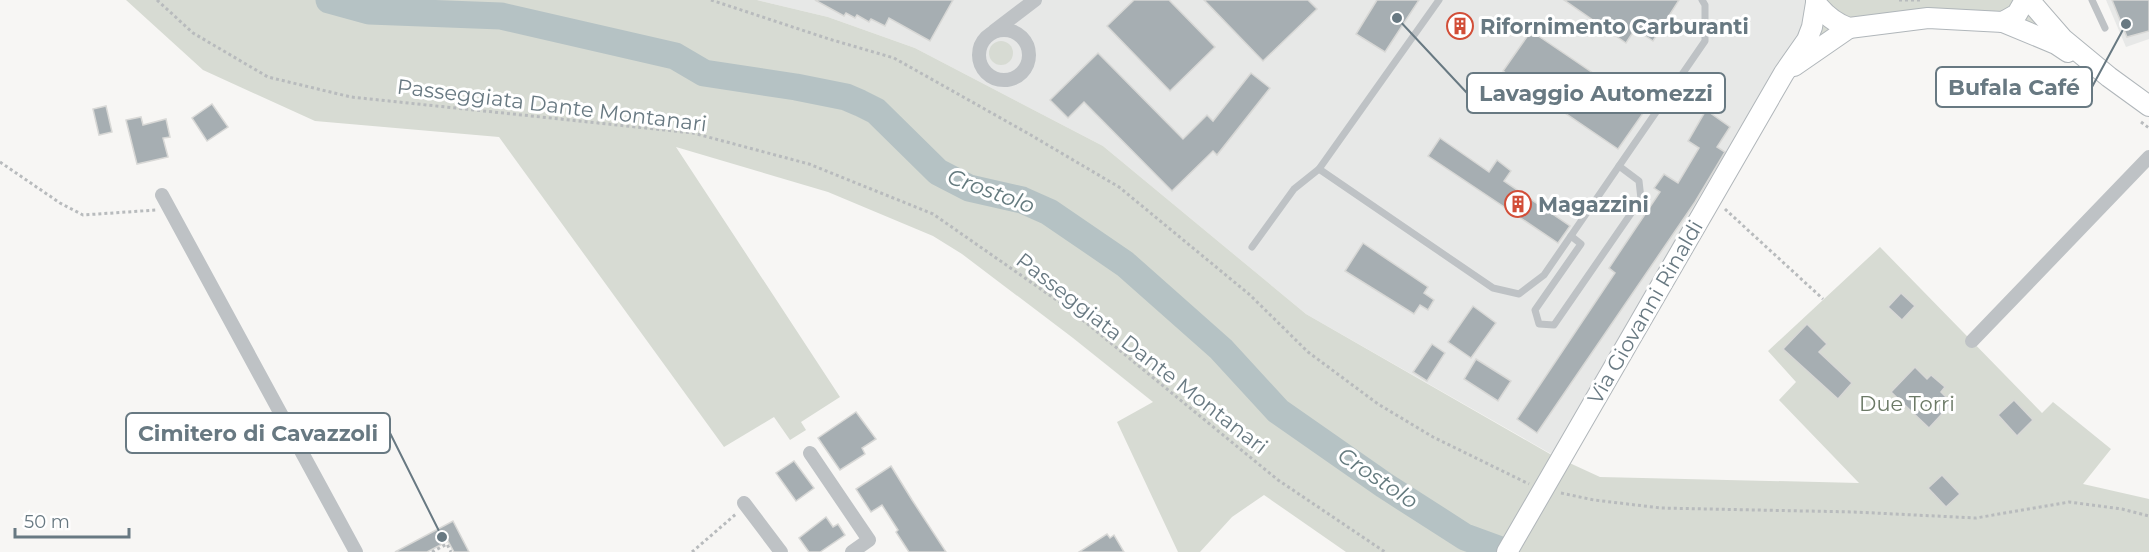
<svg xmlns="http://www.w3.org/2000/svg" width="2149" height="552" viewBox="0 0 2149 552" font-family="Montserrat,sans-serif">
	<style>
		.built { fill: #e7e8e7 }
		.green { fill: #d7dbd3 }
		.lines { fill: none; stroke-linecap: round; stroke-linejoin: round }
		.river { stroke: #b5c2c4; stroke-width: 27 }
		.building { fill: #a6aeb2; stroke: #d8d8d6; stroke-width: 1.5 }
		.secondary-casing { stroke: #b0b6ba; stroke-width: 22 }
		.path { stroke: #b8bbbd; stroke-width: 3; stroke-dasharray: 3 3; stroke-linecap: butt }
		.lane { stroke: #bec2c5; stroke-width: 7 }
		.street { stroke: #bec2c5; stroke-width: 14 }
		.secondary { stroke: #fff; stroke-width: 20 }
		.labels { text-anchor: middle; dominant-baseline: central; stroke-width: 6; stroke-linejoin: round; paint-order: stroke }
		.poi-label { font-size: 21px; font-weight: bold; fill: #687982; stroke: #fff; text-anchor: start }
		.street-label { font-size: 21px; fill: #687982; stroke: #fff }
		.park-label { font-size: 21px; fill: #6c7a67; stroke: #fff }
		.water-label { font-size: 22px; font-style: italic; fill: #647a7e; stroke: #fff }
		.leader { fill: none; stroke: #687982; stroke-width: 2 }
		.callout-dot { fill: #687982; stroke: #fff; stroke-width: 2 }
		.callout { fill: #fff; stroke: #687982; stroke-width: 2 }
		.callout-label { font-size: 22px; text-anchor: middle; font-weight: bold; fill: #687982 }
	</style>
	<rect width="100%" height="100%" fill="#f7f6f4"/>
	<g class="built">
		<path d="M757,0H1816L1809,25L1560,459L1306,314L1103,146L915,48L828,17Z"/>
		<path d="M2106,0H2149V39L2126,47Z"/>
	</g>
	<g class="green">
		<path d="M126,0H757L828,17L915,48L1103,146L1306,314L1550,454L1600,477L1859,483L1779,400L1796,382L1768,351L1880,247L2042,413L2053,402L2111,449L2083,484L2149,499V552H1346L1264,495L1232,517L1200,552H1178L1117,422L1153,402L1073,338L962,254L933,236L828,192L676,147L840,397L801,422L806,430L790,440L774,417L724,447L499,137L315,121L203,70Z"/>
		<path d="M1816,0H2029L2063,39L2003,22L1849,28L1784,73Z"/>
		<circle cx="1001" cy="53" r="12"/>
	</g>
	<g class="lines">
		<path class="river" d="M329,0L369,11L501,16L675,56L704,73L796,87L846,97L860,103L876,111L938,172L969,188L1022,200L1049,212L1125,264L1221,349L1278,411L1384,485L1465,537L1506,552"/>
	</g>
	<g class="building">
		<path d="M815,0H953L930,41L889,18L885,26L871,19L869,22L857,15L855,18L846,13L844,16Z"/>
		<path d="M1134,0H1169L1215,47L1170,91L1107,26Z"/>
		<path d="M1204,0H1308L1317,9L1263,61Z"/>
		<path d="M1377,0H1419L1385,52L1356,34Z"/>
		<path d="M1564,0H1679L1653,41L1635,29L1626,43Z"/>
		<path d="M2112,0H2149V31L2127,37Z"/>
		<path d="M1457,16L1470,24L1463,35L1450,27Z"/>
		<path d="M1531,31L1646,109L1618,149L1503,71Z"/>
		<path d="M1098,53L1183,139L1207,115L1213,121L1251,73L1270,88L1217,155L1213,151L1172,191L1084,102L1068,118L1050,100Z"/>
		<path d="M212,104L228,127L207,141L192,118Z"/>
		<path d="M106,106L112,132L99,135L93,109Z"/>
		<path d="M1706,110L1730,127L1717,147L1725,152L1695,202L1537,433L1517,419L1615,273L1609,268L1660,192L1654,188L1664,174L1678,183L1699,148L1688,141Z"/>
		<path d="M141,117L143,125L166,119L170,137L163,138L168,157L137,164L126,120Z"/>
		<path d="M1440,138L1489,172L1497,160L1511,171L1504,181L1570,226L1558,243L1428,156Z"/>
		<path d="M1363,243L1428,287L1424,293L1434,300L1428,310L1420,305L1414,314L1345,271Z"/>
		<path d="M1901,293L1915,306L1902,320L1888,307Z"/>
		<path d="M1473,306L1496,323L1471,358L1448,342Z"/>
		<path d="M1807,324L1827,344L1819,352L1852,383L1838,399L1783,349Z"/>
		<path d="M1432,344L1445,353L1427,381L1413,372Z"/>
		<path d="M1476,359L1511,381L1498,401L1464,379Z"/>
		<path d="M1915,367L1927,379L1931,375L1945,387L1941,392L1952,403L1929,428L1891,392Z"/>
		<path d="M2014,400L2033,420L2017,436L1998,415Z"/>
		<path d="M856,412L876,439L862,448L865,454L840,470L818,438Z"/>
		<path d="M794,461L814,488L796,501L776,473Z"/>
		<path d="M891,466L912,500L946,552H909L896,532L898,530L882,505L871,512L856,489Z"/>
		<path d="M1942,475L1960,494L1946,507L1928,488Z"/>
		<path d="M826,517L833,527L838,524L845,535L820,552H809L799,538Z"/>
		<path d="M453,521L469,552H454L448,541L427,552H395Z"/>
		<path d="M1107,534L1110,538L1114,535L1124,552H1079Z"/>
	</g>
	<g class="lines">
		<defs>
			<g id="secondary">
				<path d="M1816,0V3C1825,15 1835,23 1849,28L1928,18L2003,22L2017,14L2025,0"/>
				<path d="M2029,0L2063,39L2109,77L2149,106"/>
				<path d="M2003,22L2056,44L2068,52"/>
				<path d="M1794,66L1849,28"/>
				<path d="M1507,552L1784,73L1807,40L1812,27L1816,3"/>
			</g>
		</defs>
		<use href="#secondary" class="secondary-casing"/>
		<g class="path">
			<path d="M157,0L193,33L268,77L351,97L693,133L809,164L933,214L1068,308L1278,480L1385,552"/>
			<path d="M711,0L829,39L894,58L1029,134L1119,187L1250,295L1308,352L1378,404L1433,437L1529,484"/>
			<path d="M1899,0H1920"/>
			<path d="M2068,70L2089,85"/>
			<path d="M2141,122L2149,128"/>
			<path d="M0,162L60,203L83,215L156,210"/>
			<path d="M1725,209L1823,299"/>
			<path d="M1561,493L1594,500L1661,508L1854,512L1976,518L2069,502L2122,509L2149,516"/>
			<path d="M432,552L447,544L451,552"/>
			<path d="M692,552L736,514"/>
		</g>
		<g class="lane">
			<path d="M2092,0L2105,28"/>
			<path d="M1319,169L1493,288L1519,294L1544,275L1705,41V5L1702,0"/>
			<path d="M1571,236L1581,244L1535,310L1539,324L1554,325L1641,199L1639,181L1619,166"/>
			<path d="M1252,247L1294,189L1319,169L1439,0"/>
		</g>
		<g class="street">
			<circle cx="1004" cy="55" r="25"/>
			<path d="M994,31L1035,0"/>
			<path d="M162,195L356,552"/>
			<path d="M1972,341L2149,157"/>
			<path d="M810,453L869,540L852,552"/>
			<path d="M744,503L781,552"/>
		</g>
		<use href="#secondary" class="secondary"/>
	</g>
	<defs>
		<symbol id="building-ring" viewBox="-11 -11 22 22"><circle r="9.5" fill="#fff" stroke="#d24e38" stroke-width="1.5"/><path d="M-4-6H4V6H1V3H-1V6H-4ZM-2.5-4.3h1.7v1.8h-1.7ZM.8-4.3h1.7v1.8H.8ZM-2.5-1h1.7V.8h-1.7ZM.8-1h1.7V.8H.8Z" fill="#d24e38"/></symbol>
	</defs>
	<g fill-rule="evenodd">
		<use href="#building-ring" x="1445" y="11" width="30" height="30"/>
		<use href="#building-ring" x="1503" y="189" width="30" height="30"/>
	</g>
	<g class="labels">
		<g class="poi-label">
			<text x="1480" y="26">Rifornimento Carburanti</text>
			<text x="1538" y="204">Magazzini</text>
		</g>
		<g class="street-label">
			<text transform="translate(552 105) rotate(7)">Passeggiata Dante Montanari</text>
			<text transform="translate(1645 312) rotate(-60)">Via Giovanni Rinaldi</text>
			<text transform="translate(1142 353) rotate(38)">Passeggiata Dante Montanari</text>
		</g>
		<g class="park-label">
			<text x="1907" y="403">Due Torri</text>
		</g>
		<g class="water-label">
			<text transform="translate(991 191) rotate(20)">Crostolo</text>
			<text transform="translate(1378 478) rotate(34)">Crostolo</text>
		</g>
	</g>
	<path class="leader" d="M2126 24L2092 87M1397 18L1467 93M442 537L390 433"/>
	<g class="callout-dot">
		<circle cx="2126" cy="24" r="6"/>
		<circle cx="1397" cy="18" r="6"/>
		<circle cx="442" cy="537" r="6"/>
	</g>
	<g class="callout">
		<rect x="1936" y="67" width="156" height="40" rx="6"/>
		<rect x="1467" y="73" width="258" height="40" rx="6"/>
		<rect x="126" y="413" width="264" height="40" rx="6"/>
	</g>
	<g class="callout-label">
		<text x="2014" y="95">Bufala Café</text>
		<text x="1596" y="101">Lavaggio Automezzi</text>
		<text x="258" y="441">Cimitero di Cavazzoli</text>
	</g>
	<path d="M15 528v9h114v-9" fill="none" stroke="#687982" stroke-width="3"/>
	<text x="24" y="528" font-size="18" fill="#687982" stroke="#ffffff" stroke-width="4.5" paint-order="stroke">50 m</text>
</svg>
